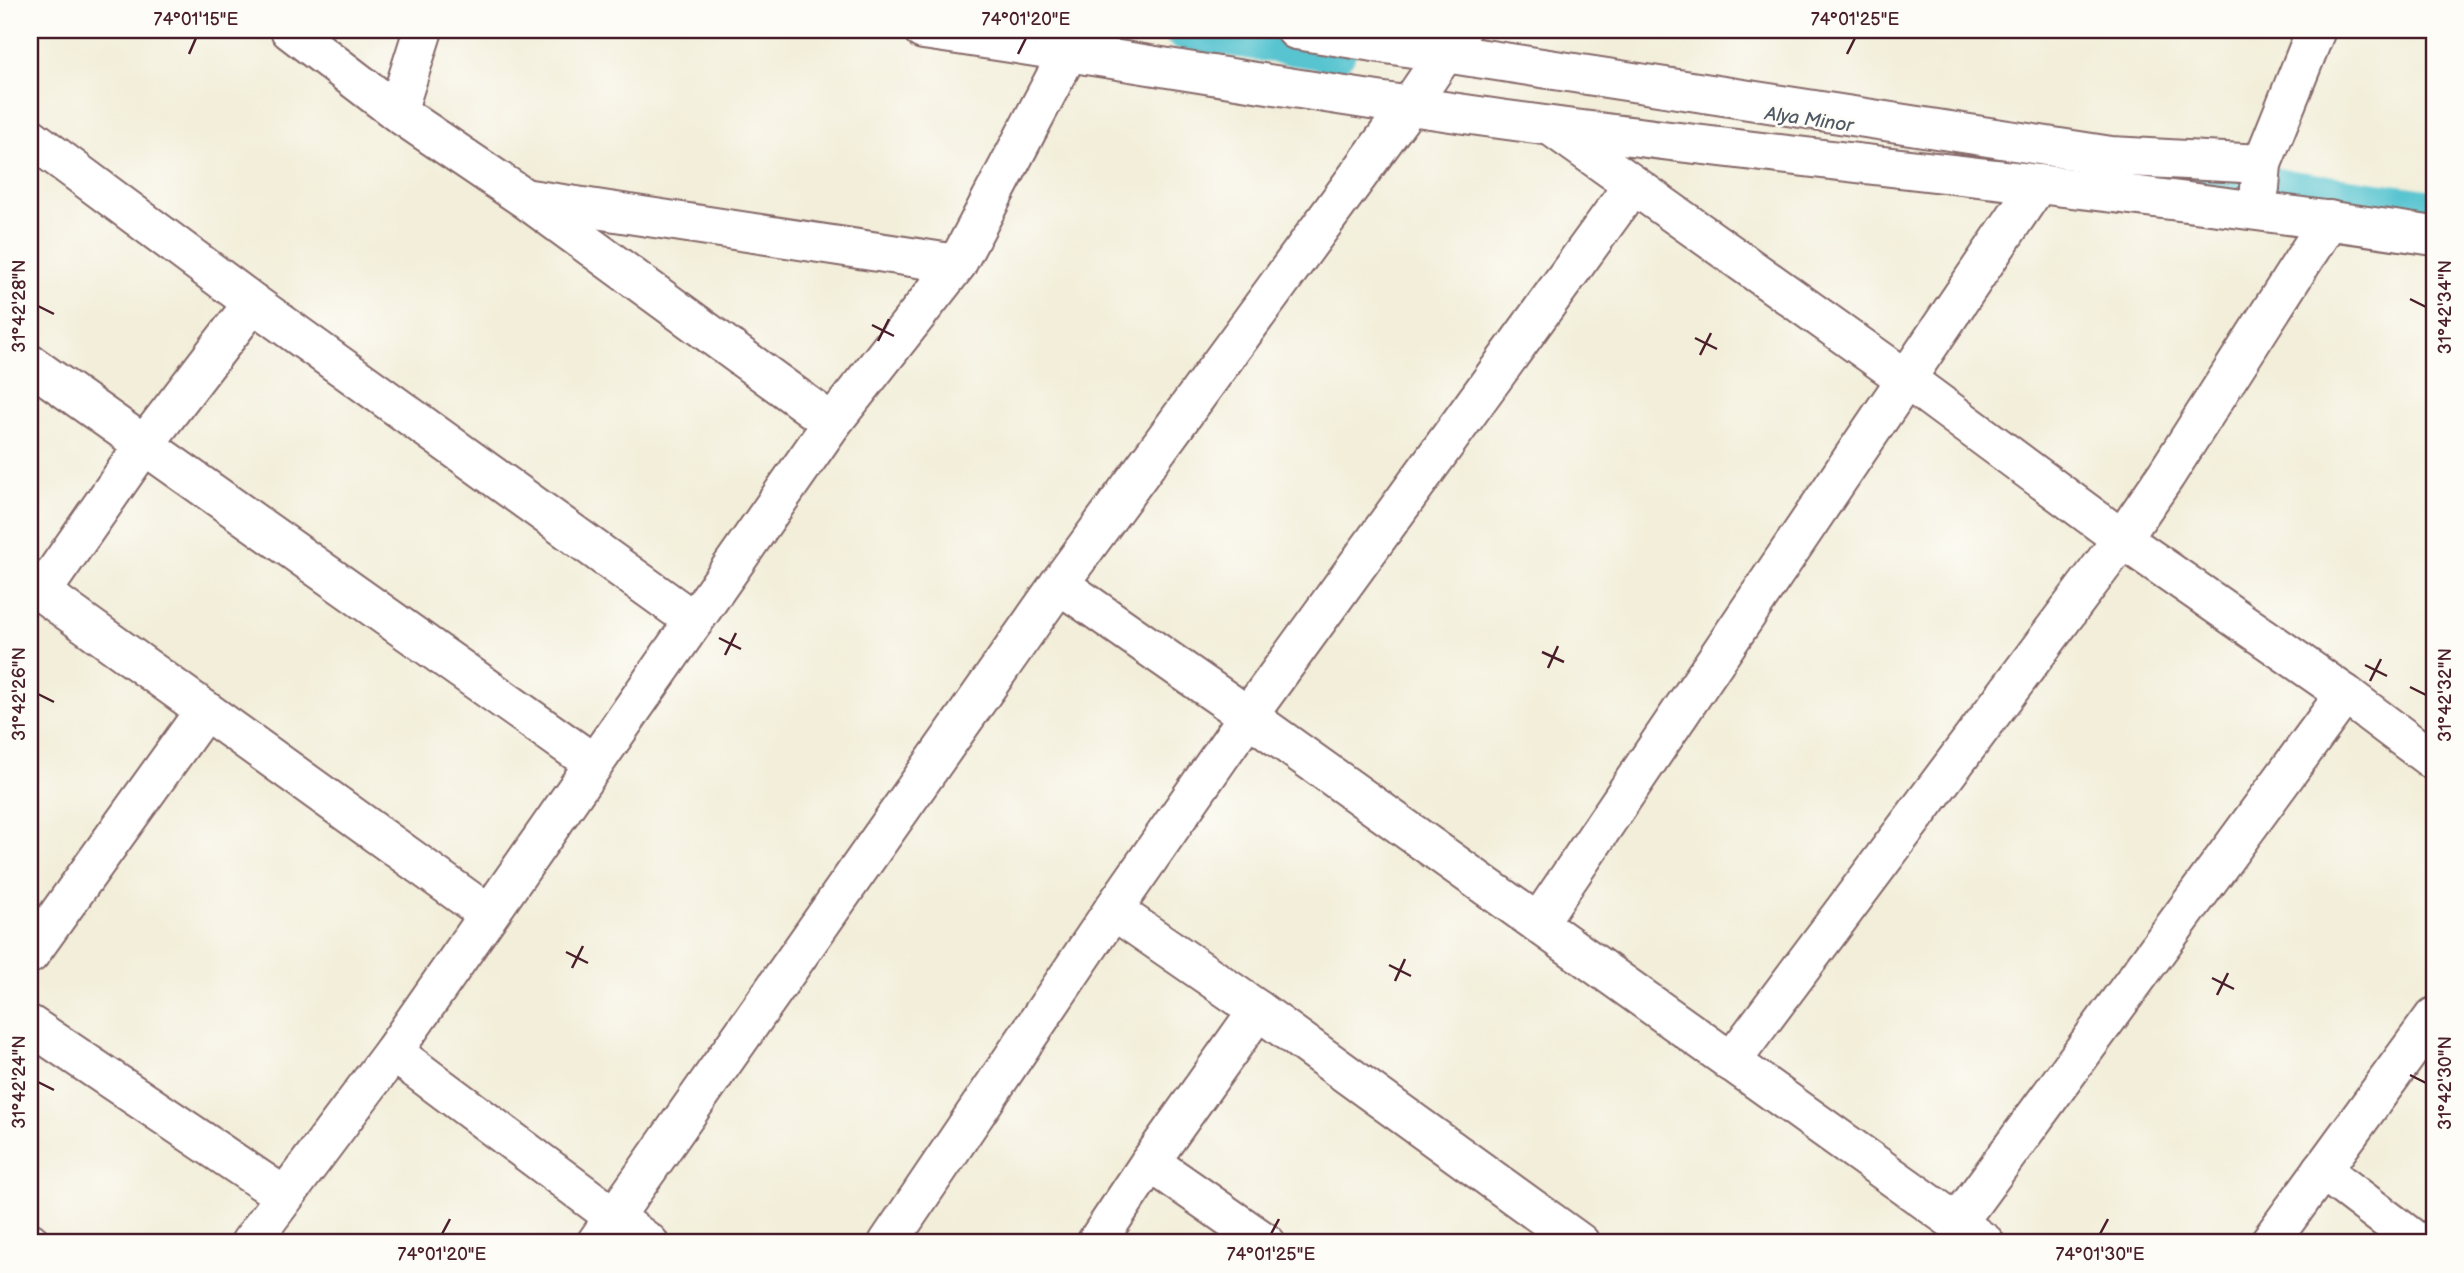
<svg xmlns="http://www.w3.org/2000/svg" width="2464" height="1273" viewBox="0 0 2464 1273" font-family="'Balsamiq Sans',sans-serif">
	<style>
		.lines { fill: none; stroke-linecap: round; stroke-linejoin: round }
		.canal { stroke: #58c4d0; stroke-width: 40 }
		.minor-casing { stroke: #856768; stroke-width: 42 }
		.minor { stroke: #fff; stroke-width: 38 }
		.ticks { fill: none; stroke: #4a1f2b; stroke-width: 2.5 }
		.labels { text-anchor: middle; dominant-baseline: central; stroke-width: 5; stroke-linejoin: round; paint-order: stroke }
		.water-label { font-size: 19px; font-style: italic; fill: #4f5965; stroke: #fdfcf7 }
		.neatline { fill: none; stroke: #4a1f2b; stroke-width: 2.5 }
		.ticks-label { font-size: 18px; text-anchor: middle; fill: #4a1f2b }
	</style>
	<rect width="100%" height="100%" fill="#fdfcf7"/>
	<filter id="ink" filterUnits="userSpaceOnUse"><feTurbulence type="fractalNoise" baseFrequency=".0143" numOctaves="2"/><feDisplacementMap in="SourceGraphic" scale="14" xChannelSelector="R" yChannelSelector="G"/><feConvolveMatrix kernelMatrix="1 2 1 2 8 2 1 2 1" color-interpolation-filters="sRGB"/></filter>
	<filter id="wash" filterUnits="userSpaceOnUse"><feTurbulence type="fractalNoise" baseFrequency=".00686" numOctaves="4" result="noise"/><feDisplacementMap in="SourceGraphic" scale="28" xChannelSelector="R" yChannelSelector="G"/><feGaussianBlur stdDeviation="1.57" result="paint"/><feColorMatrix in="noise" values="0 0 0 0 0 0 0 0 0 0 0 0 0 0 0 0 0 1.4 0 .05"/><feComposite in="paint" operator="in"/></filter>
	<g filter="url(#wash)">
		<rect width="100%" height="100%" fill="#f2eed9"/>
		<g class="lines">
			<g class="canal">
				<path d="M1183,30L1336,52"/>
				<path d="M2170,173L2434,210"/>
			</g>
		</g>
	</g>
	<g filter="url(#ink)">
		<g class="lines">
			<defs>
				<g id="minor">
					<path d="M290,30L397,112L524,198L832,423"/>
					<path d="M923,30C1133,60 1342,99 1552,126C1846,165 2141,191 2434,236"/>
					<path d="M1296,30L2111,156L2262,164"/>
					<path d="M397,112L423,30"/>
					<path d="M1555,129L1906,379L2122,539L2345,694L2434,761"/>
					<path d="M30,137L253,303L694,621"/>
					<path d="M2260,188L2262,164L2316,30"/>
					<path d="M530,199L957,264"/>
					<path d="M30,364L593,763"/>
					<path d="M30,584L488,914"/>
					<path d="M1059,584L1248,716L1985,1243"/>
					<path d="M41,593L144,445L253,303"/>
					<path d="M1113,910L1258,1010L1580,1243"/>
					<path d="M1538,923L2038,184"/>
					<path d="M30,954L205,710"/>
					<path d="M30,1025L284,1196"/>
					<path d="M393,1052L649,1243"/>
					<path d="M1731,1062L2122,539L2166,475L2329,220"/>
					<path d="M1150,1162L1266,1243"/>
					<path d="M2322,1170L2418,1243"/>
					<path d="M1957,1223L2345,694"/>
					<path d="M30,1242L31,1243"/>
					<path d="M250,1243L393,1052L832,423L957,264L1079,32"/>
					<path d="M596,1243L1059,584L1409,106L1461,30"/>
					<path d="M888,1243L1113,910L1248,716L1633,185"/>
					<path d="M1096,1243L1150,1162L1258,1010"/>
					<path d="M2269,1243L2434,1017"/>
				</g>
			</defs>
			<use href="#minor" class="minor-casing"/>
			<use href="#minor" class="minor"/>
		</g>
	</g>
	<path class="ticks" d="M189,54L196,38M1018,54L1026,38M1847,54L1855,38M2410,299L2426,307M38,306L54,314M872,325L894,336M1695,338L1717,349M878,341L889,319M1700,355L1711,333M719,638L741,649M1542,652L1564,662M725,655L736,633M2365,665L2387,676M1548,668L1558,646M2370,681L2381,659M2410,687L2426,695M38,694L54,702M566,952L588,963M1389,965L1411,976M572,968L583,946M2212,978L2234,989M1395,981L1405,959M2217,995L2228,973M2410,1075L2426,1083M38,1082L54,1090M442,1234L450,1219M1271,1234L1279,1219M2100,1234L2108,1219"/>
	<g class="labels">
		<g class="water-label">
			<text transform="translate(1809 120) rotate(8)">Alya Minor</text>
		</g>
	</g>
	<rect width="2464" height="1273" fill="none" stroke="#fdfcf7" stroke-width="77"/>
	<rect x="38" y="38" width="2388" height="1196" class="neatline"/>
	<g class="ticks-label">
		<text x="196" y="25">74°01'15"E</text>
		<text x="1026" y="25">74°01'20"E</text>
		<text x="1855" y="25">74°01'25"E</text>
		<text transform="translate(19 306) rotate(-90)" y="6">31°42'28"N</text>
		<text transform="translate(2445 307) rotate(-90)" y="6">31°42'34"N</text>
		<text transform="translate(19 694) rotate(-90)" y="6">31°42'26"N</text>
		<text transform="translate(2445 695) rotate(-90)" y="6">31°42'32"N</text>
		<text transform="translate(19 1082) rotate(-90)" y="6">31°42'24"N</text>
		<text transform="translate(2445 1083) rotate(-90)" y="6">31°42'30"N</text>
		<text x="442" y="1260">74°01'20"E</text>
		<text x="1271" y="1260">74°01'25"E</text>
		<text x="2100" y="1260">74°01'30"E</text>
	</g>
</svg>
